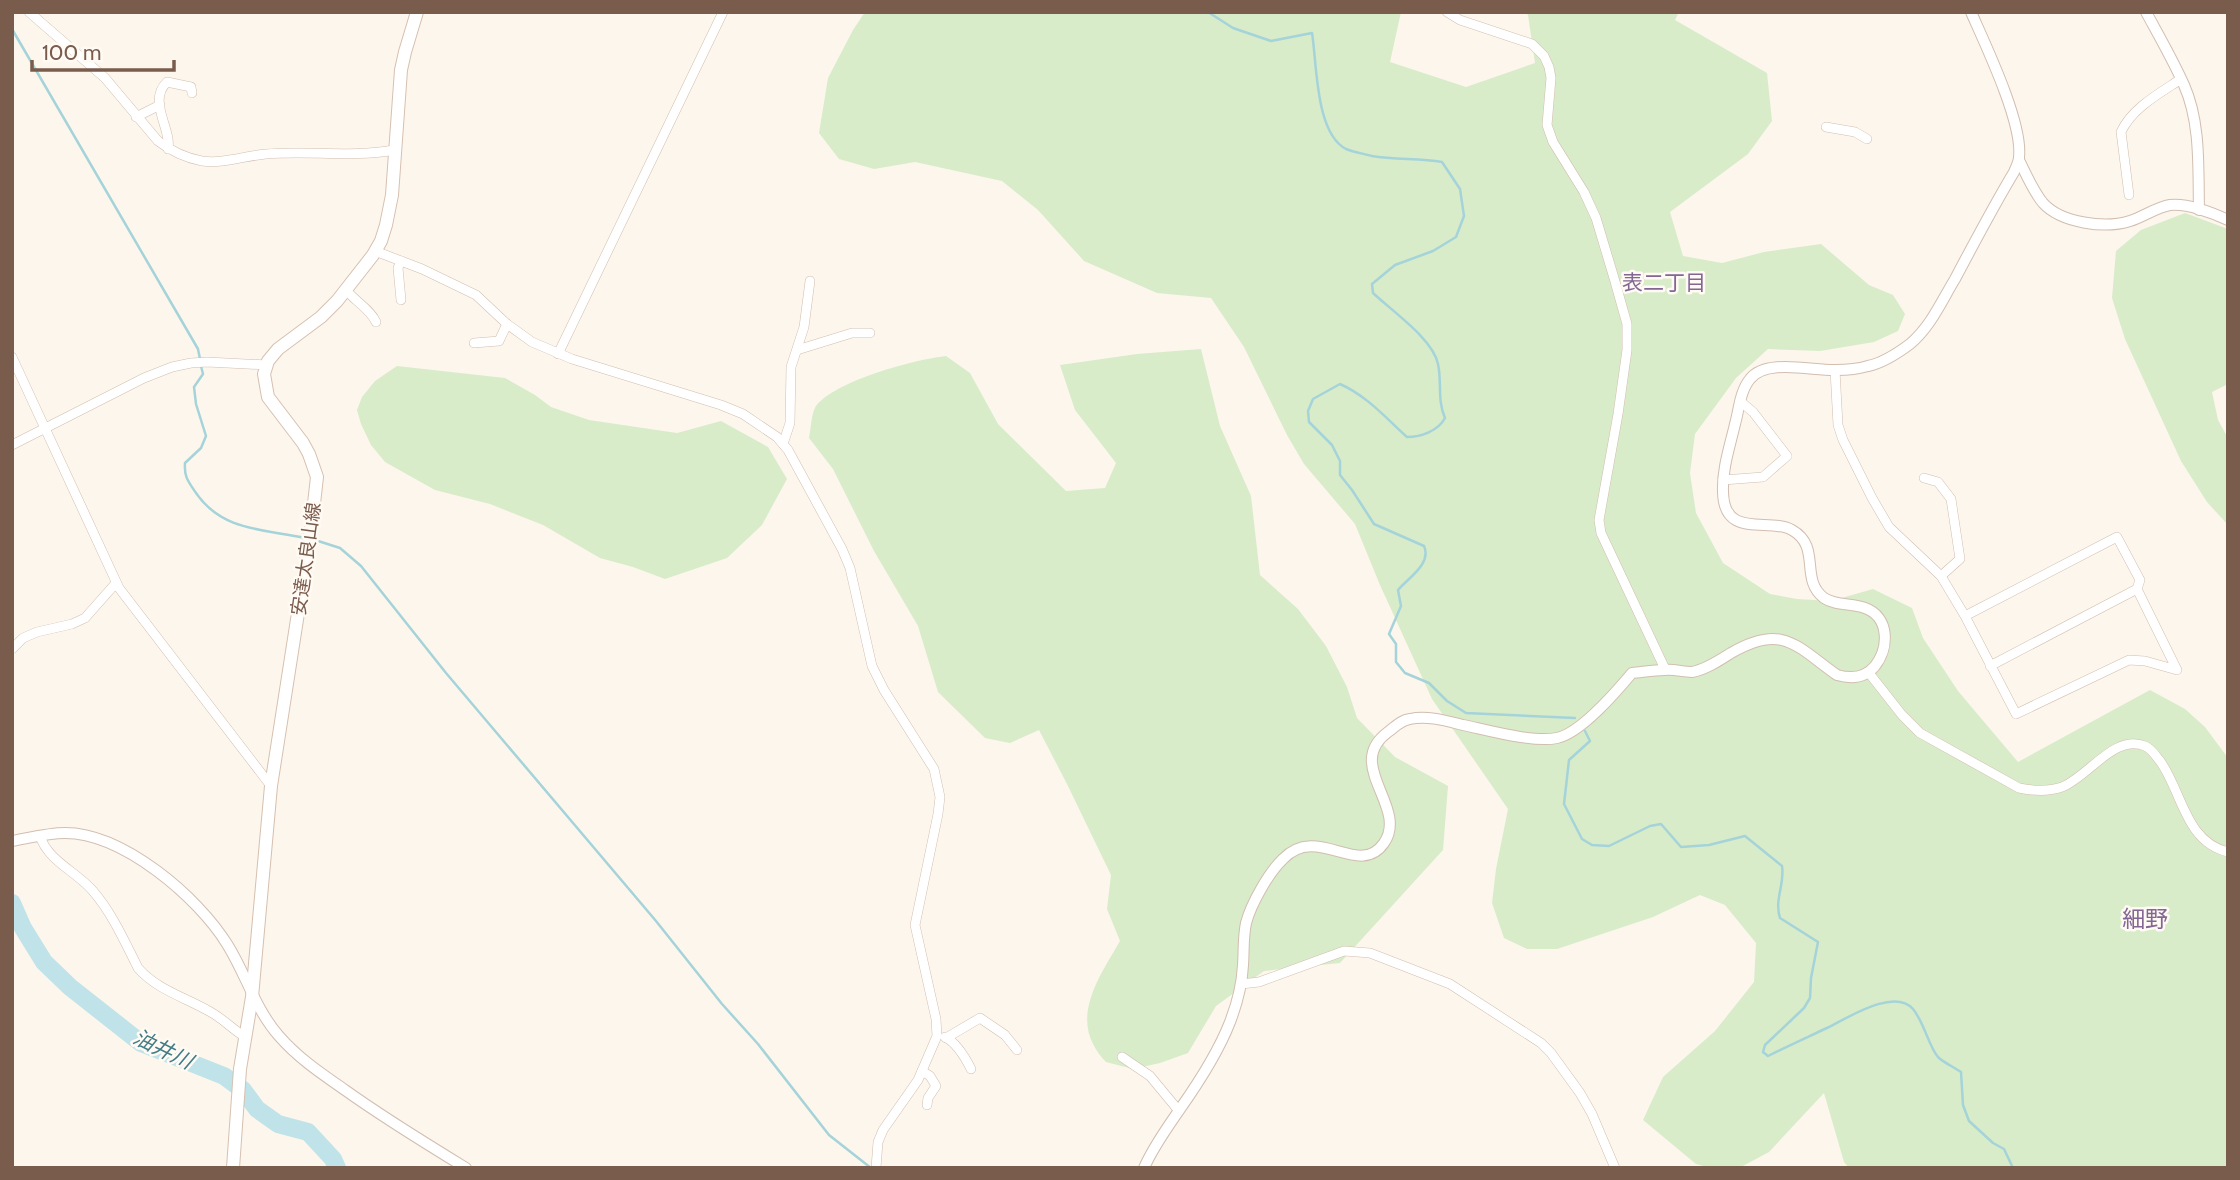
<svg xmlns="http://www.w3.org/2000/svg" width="2240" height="1180" viewBox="0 0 2240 1180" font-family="Cabin,'Noto Sans JP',sans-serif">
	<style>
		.green { fill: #d8ecc9 }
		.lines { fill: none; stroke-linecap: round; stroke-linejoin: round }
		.stream { stroke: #a5d3da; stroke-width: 2.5 }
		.river { stroke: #bfe3e8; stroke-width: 18 }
		.minor-casing { stroke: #d1beb0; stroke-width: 10 }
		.tertiary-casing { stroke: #d1beb0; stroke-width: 12 }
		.secondary-casing { stroke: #d6c0b0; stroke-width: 14 }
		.minor { stroke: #fff; stroke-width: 9 }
		.tertiary { stroke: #fff; stroke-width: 10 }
		.secondary { stroke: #fff; stroke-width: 12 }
		.labels { text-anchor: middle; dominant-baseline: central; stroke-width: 5; stroke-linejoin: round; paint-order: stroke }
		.street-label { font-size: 19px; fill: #7a5c4d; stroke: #fffaf3 }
		.neighbourhood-label { font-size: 21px; fill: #846695; stroke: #fffaf3 }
		.water-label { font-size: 21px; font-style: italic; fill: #437c86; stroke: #fffaf3 }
		.quarter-label { font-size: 23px; fill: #846695; stroke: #fffaf3 }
	</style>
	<rect width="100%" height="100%" fill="#fdf6ec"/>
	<g class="green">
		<path d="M865,12H1401L1390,62L1466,87L1535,63L1528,15L1525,12H1679L1675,20L1767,73L1772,121L1748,154L1670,212L1683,256L1722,263L1764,252L1821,244L1869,285L1893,295L1905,314L1898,331L1874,342L1820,351L1768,349L1736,378L1695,434L1690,473L1696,513L1723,563L1770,594L1797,599L1831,601L1873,589L1912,608L1923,638L1958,691L2018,762L2150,690L2185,709L2205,727L2228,758V1168H1849L1844,1162L1824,1093L1769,1152L1739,1168H1711L1696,1164L1643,1120L1663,1077L1715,1031L1754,982L1756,943L1725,905L1700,895L1653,917L1557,949H1527L1504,938L1492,903L1496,869L1508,809L1432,699L1380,585L1355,524L1304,464L1287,435L1244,347L1211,298L1157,293L1084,261L1038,210L1002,181L915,162L874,169L839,159L819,133L828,78L853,30Z"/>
		<path d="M2185,213L2228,229V384L2212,392L2218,420L2228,438V525L2207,502L2181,461L2125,339L2112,298L2116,251L2141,230Z"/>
		<path d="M1201,349L1220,426L1251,496L1260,575L1298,609L1326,646L1347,687L1357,718L1395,757L1448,786L1443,850L1340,963L1264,971L1216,1006L1188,1053L1160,1063L1133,1069L1106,1062C1101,1057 1096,1050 1093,1044C1075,1009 1103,971 1120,941L1107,909L1111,875L1067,784L1039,730L1010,743L985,738L938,692L918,626L874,551L833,469L809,438C811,429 811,414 816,406C837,380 913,360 946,356L970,373L998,424L1066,491L1105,488L1116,463L1075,410L1060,365L1137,354Z"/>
		<path d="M397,366L505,378L535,395L551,407L589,420L677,433L721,421L768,447L787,479L762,525L727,558L665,579L633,567L600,558L543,525L490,504L435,490L385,462L371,445L361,424L357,410L362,397L375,381Z"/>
	</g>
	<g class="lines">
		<g class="stream">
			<path d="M1208,12L1233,28L1271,41L1312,33C1317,62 1315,133 1346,149C1353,152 1365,154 1372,156C1396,160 1419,158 1442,162L1460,189L1464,216L1456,237L1433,251L1395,265L1372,284L1373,293C1392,311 1433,339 1438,364C1442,382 1437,400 1445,418C1438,431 1421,437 1407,437C1386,418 1367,396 1340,384L1313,399L1308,411L1309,422L1332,445L1340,461V475L1352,490L1374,524L1424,546C1432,564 1408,578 1398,590L1401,606L1389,634L1396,644V662L1405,673L1429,683L1447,701L1466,713L1575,718"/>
			<path d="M12,29L198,349L200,359"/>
			<path d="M201,366L203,374L194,387L196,404L206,436L201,448L185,463C184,477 188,481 196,493C222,531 263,529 305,538"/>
			<path d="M315,540L340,548L361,566L446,673L656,921L722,1004L758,1044L829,1135L871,1168"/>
			<path d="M1585,731L1590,741L1569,760L1564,804L1582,839L1592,845L1609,846L1650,826L1661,824L1681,847L1709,845L1745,836L1782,866C1785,884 1774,900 1780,918L1818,942L1811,978L1810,998L1804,1008L1765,1045L1763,1052L1768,1056C1788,1046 1808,1037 1827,1028C1846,1019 1894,987 1913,1009C1924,1022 1929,1047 1938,1057C1944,1063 1954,1067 1961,1072L1963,1105L1969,1121L1993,1143L2004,1149L2013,1168"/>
		</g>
		<path class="river" d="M12,903L23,928L44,962L70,987L141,1043L224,1076L243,1090L257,1109L278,1124L308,1132L333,1159L337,1168"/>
		<defs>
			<g id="minor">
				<path d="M29,12L105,78L158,141C171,151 186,158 202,161C223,164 244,156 266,154C308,150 352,158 394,150"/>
				<path d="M1447,12L1460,20L1532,44L1544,56L1549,67L1551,78L1547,125L1553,142L1584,192L1596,218L1614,278L1627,324V350L1618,414L1599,520L1601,533L1665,669"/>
				<path d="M136,117L160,105"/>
				<path d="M1826,127L1855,132L1867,139"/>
				<path d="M168,149C172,129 147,101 167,82L191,87L192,93"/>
				<path d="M2129,195L2121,132C2132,108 2160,93 2181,79"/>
				<path d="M375,251L422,269L476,295L507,324L532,342L572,359L721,405L743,414L777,437L788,450L842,549L850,568L872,666L884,690L934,769L940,797L938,814L915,925L936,1019L937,1036L918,1080L883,1130L878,1142L876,1168"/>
				<path d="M401,261L398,268L401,300"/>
				<path d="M346,290C355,301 371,310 376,322"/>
				<path d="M474,343L499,341L507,324"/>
				<path d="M797,350L852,333H870"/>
				<path d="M558,354L723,12"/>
				<path d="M12,357L119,588L271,786"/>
				<path d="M1835,370L1838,425L1843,440L1872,498L1889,527L1941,576L1965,616L2016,714L2129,660L2145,661L2177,670L2137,589L2140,580L2117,537L1965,616"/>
				<path d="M783,444L790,423L791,367L804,327L810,281"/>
				<path d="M12,445L144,378L172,367L191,363L207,362L267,365"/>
				<path d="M1924,478L1938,482L1951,499L1960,559L1941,576"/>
				<path d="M1723,480L1763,477L1787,456L1753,412L1740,401"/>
				<path d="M12,649L23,638L37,632L72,624L85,618L116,583"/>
				<path d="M1990,666L2137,589"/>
				<path d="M1869,673L1902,715L1920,733L2019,788C2034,791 2047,792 2062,787C2088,777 2115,733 2145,746C2152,749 2155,755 2160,761C2182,791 2185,842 2228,852"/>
				<path d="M40,836C48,861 77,872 93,891C112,913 125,942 138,968C158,991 188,998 214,1014C225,1021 234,1030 245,1037"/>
				<path d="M1241,984L1259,982L1344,951L1370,953L1450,984L1541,1043L1551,1053L1580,1093L1592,1114L1615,1168"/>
				<path d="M945,1037C957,1043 965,1057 971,1069"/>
				<path d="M946,1038L980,1018L1005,1035L1017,1050"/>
				<path d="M1122,1057L1150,1076L1179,1111"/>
				<path d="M922,1071L930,1076L936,1086L928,1098L927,1105"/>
			</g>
			<g id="tertiary">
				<path d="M2146,12C2159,36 2173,60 2184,85C2201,123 2198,169 2199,210"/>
				<path d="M2019,160C2026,174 2033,191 2043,203C2061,223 2105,229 2130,221C2143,217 2157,207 2170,205C2187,203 2213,213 2228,220"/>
				<path d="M12,841C29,838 48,833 65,833C123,833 198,897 227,944C246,974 255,1009 279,1036C298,1058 322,1074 345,1090C384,1118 425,1143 466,1168"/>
				<path d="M1144,1168C1153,1147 1167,1128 1180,1109C1199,1082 1218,1053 1230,1022C1237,1004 1242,984 1243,965C1244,951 1243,937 1246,923C1251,904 1269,872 1283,859C1318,823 1359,879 1384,843C1409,807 1343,765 1388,732C1395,727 1401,720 1410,719C1427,715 1447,721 1463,725C1487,730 1533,743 1557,738C1581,733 1616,692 1632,673C1643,672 1654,670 1665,670C1674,669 1683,672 1692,672C1705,670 1720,660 1731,653C1783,623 1796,646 1837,675C1851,679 1865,678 1875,666C1889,648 1890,617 1865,608C1852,603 1836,606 1824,598C1799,579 1822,547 1792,530C1769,517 1724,540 1723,492C1722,469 1730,446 1735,424C1739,410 1740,391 1750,379C1766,358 1813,371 1836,370C1847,370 1858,369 1868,366C1883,363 1898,353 1910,344C1931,326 1941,302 1955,279C1974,243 1993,207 2014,172C2016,167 2019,162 2019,157C2023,123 1986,46 1971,12"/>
			</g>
			<path id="secondary" d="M233,1168L240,1069L252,997L271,786L311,530L317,477L309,454L303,443L268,397L264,374L268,361L278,349L321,317L337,301L373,255L381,241L386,225L392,195L401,70L405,52L417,12"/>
		</defs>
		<use href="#minor" class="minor-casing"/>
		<use href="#tertiary" class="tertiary-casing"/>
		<use href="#secondary" class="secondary-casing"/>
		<use href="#minor" class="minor"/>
		<use href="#tertiary" class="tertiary"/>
		<use href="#secondary" class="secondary"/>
	</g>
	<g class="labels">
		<g class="street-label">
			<text transform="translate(306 559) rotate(-82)">安達太良山線</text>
		</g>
		<g class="neighbourhood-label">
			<text x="1664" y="282">表二丁目</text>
		</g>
		<g class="water-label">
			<text transform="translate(163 1049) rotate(26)">油井川</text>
		</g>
		<g class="quarter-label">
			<text x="2145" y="919">細野</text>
		</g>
	</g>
	<rect width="2240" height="1180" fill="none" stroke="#7a5c4d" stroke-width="28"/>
	<path d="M32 60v10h142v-10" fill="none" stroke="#7a5c4d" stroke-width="3.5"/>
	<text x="42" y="60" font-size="21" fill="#7a5c4d" stroke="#fffaf3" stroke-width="5" paint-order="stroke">100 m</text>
</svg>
